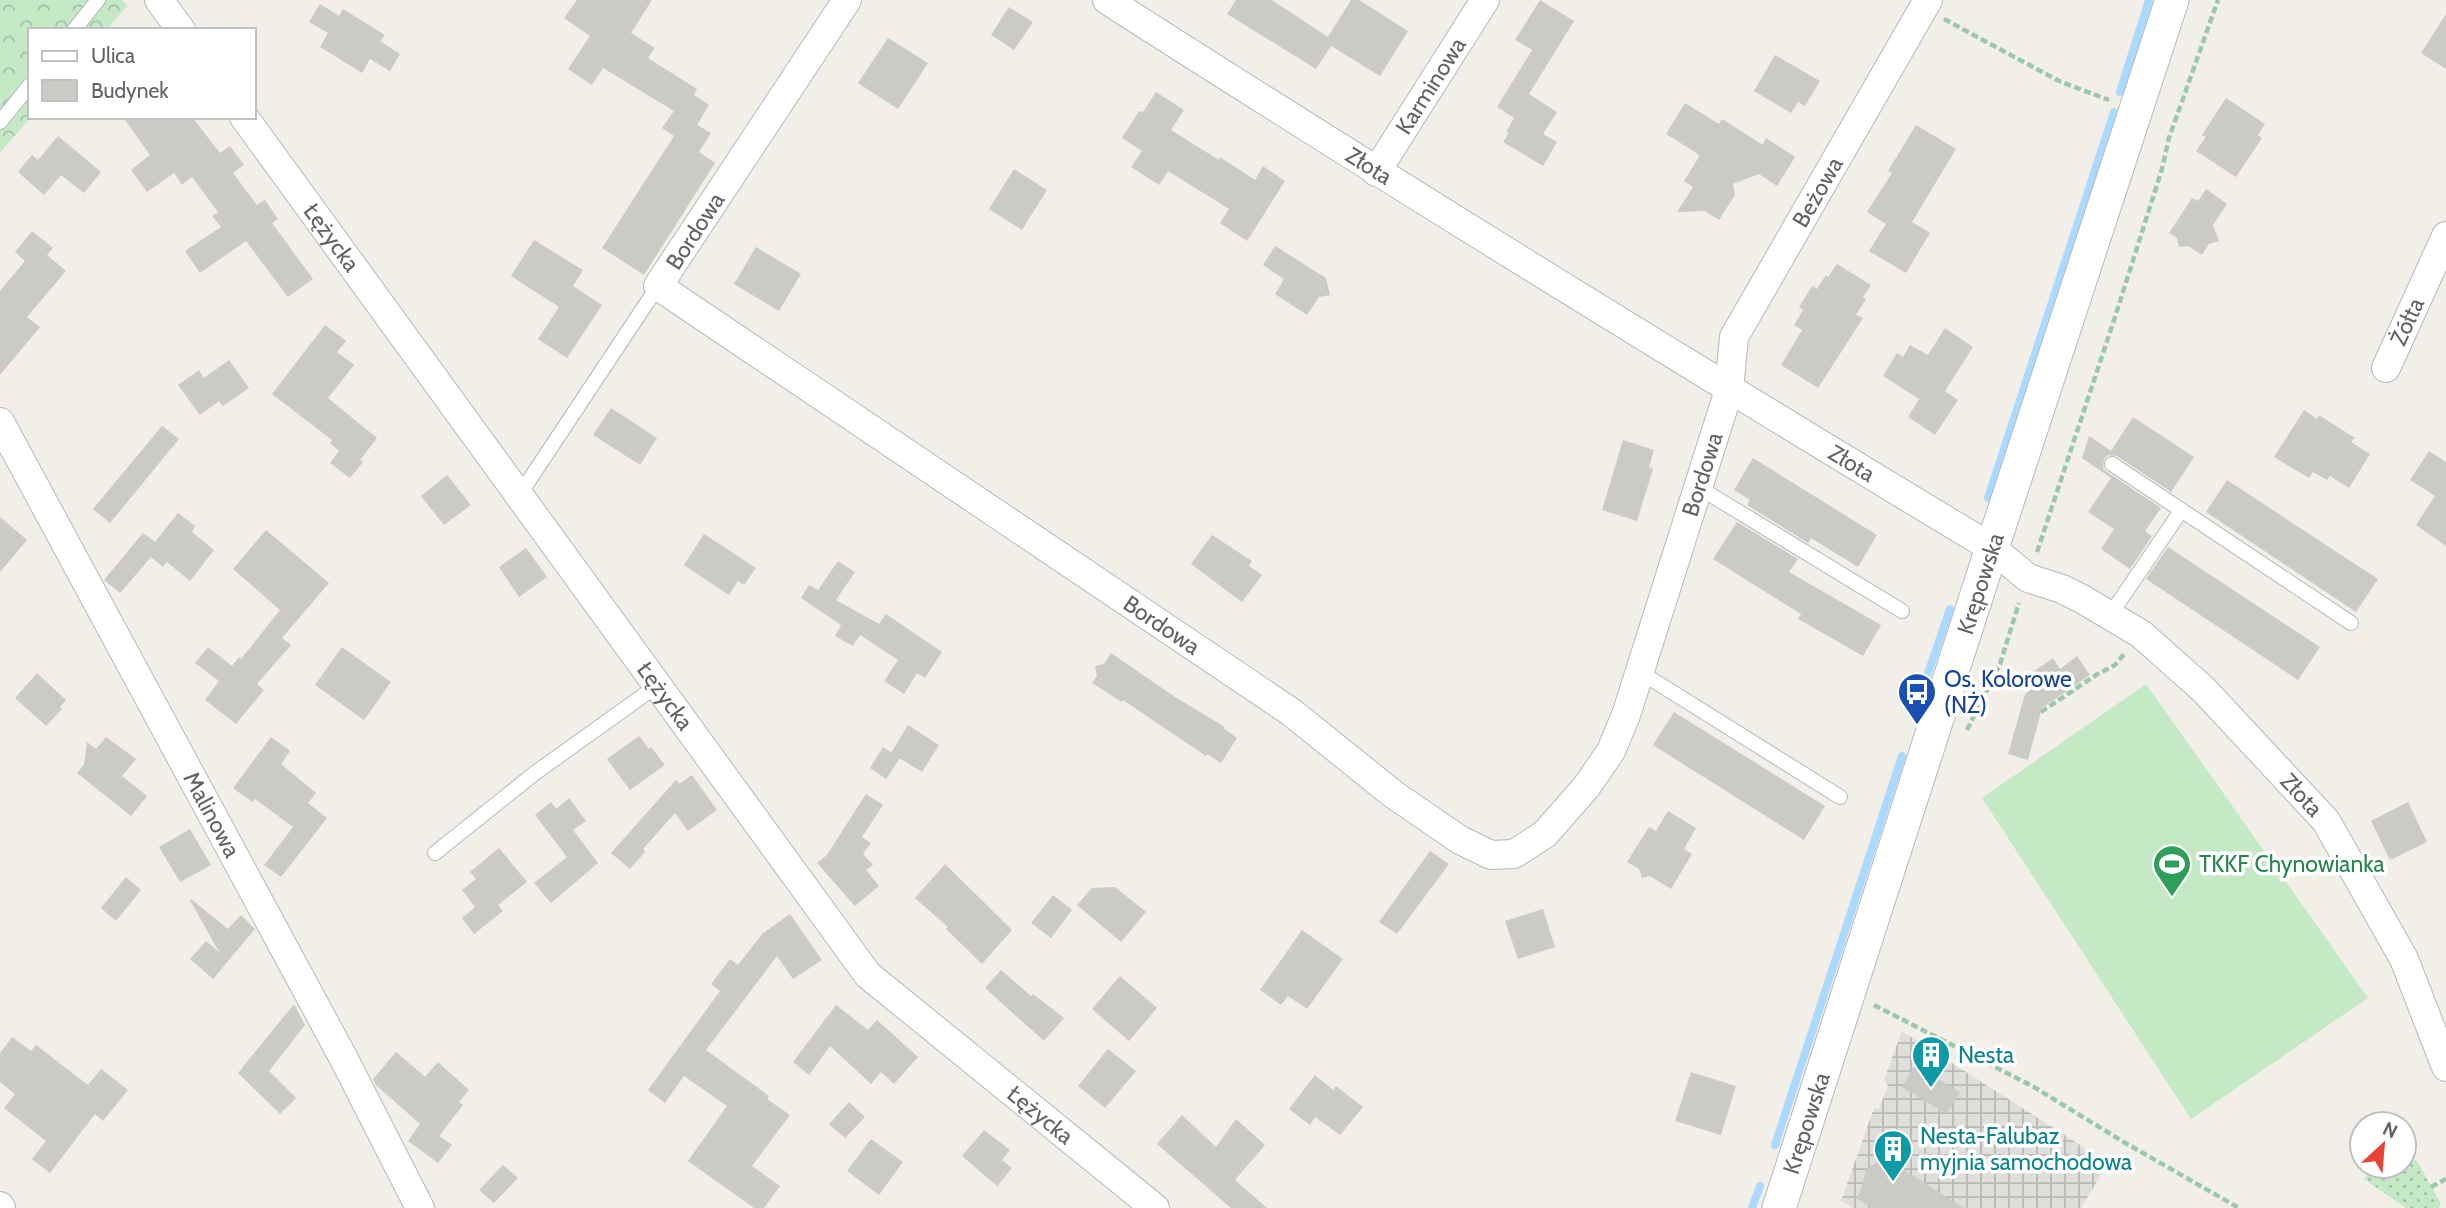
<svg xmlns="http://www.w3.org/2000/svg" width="2446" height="1208" viewBox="0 0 2446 1208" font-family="Cabin,sans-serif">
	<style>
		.industrial { fill: url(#industrial-grid) }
		.forest { fill: url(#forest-crowns) }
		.park { fill: url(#park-dots) }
		.garden { fill: #c5e8c5 }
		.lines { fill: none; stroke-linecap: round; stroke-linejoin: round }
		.stream { stroke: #aadaff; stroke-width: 8 }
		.building { fill: #cccac5 }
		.service-casing { stroke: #b5b8bc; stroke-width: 16 }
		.minor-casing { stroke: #b5b8bc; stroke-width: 30 }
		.tertiary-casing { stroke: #b5b8bc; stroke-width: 35 }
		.path { stroke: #9cc7a9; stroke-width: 4.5; stroke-dasharray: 7 3.5; stroke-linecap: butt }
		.service { stroke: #fff; stroke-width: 14 }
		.minor { stroke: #fff; stroke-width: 28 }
		.tertiary { stroke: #fff; stroke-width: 33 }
		.labels { text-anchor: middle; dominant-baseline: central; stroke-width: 7; stroke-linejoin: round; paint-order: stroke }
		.street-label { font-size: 23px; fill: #5f6368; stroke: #fff }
		.transit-label { font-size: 23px; fill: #164399; stroke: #fff; text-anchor: start }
		.leisure-label { font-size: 23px; fill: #27864d; stroke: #fff; text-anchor: start }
		.culture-label { font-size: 23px; fill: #0d838f; stroke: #fff; text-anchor: start }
	</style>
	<defs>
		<pattern id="industrial-grid" width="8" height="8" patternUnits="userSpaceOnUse" patternTransform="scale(1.75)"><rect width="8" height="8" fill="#e0deda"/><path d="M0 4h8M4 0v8" fill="none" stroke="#b9b8b5"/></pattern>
		<pattern id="forest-crowns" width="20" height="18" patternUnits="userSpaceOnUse" patternTransform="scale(1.75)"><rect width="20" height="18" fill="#c5e8c5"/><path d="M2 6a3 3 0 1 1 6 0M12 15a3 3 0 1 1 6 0" fill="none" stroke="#a3c0a4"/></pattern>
		<pattern id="park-dots" width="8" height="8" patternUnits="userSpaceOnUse" patternTransform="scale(1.75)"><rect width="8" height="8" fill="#c5e8c5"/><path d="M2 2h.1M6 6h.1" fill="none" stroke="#a3c0a4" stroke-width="1.8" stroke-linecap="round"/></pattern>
	</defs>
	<rect width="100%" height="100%" fill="#f1efe8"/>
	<path class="industrial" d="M1902,1031L2108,1163L2081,1208H1853L1841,1201L1874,1108L1879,1109L1888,1086L1884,1080Z"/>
	<path class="forest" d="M0,0H122L127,6L106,30H30L31,117L0,153Z"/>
	<path class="park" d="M2404,1152L2417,1161L2441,1204L2438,1208H2406L2364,1179L2373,1166H2404Z"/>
	<path class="garden" d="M2146,684L2368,998L2191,1119L1982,798Z"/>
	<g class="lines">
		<g class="stream">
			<path d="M2120,92L2149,0"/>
			<path d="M1988,498L2114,112"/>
			<path d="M1926,679L1950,609"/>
			<path d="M1775,1145L1902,756"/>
			<path d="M1752,1208L1760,1186"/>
		</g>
	</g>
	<g class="building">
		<path d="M577,0H652L631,33L655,48L648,58L697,89L694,95L709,105L697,125L711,133L699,152L715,163L644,275L602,248L674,136L662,128L674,111L603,68L592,85L568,69L590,36L564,18Z"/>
		<path d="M1236,0H1272L1328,37L1351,0H1359L1408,31L1380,76L1331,46L1316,69L1227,14Z"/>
		<path d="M1540,0L1574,21L1529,94L1557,112L1543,134L1557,142L1543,166L1503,142L1509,133L1506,132L1514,118L1497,107L1532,50L1515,40Z"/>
		<path d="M320,4L339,16L343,9L385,35L380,41L400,54L390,71L370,59L362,73L320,47L328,33L309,22Z"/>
		<path d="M1009,7L1033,22L1014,50L991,35Z"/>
		<path d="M2446,14V69L2421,53Z"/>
		<path d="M888,38L928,63L898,109L858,83Z"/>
		<path d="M1775,55L1820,81L1805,106L1798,102L1791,113L1754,91Z"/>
		<path d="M1156,92L1184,110L1171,130L1219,160L1220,157L1255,180L1263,166L1285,181L1247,241L1220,223L1229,209L1168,171L1159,185L1131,167L1142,151L1122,138L1139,111L1143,112Z"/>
		<path d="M2226,98L2265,124L2258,135L2262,138L2236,177L2196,151L2206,137L2202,135Z"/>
		<path d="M1685,103L1719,124L1722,119L1763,145L1766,138L1795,157L1777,186L1759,174L1733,184L1735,195L1719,220L1705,211L1677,212L1693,187L1684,181L1699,157L1698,154L1666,134Z"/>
		<path d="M123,117H192L220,153L230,146L244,165L233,173L257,205L265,200L278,219L272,223L313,279L288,297L246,241L200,273L185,251L221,227L212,216L218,212L192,177L182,185L174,173L147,192L131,170L150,155Z"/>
		<path d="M1916,125L1956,149L1912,222L1930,233L1906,273L1869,251L1886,224L1867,212L1892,173L1888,171Z"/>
		<path d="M58,136L101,172L84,193L61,175L44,195L18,172L32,155L38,160Z"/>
		<path d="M1014,169L1047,190L1022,230L989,209Z"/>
		<path d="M2206,189L2227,204L2213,225L2219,241L2209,244L2202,255L2188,246L2179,247L2177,238L2169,233L2192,198L2198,201Z"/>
		<path d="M32,231L53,248L47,255L66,271L27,317L40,327L0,375V291L25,261L15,252Z"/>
		<path d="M534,240L583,270L573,286L602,305L567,358L538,339L559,307L511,276Z"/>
		<path d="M1275,246L1326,278L1330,295L1319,297L1307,315L1275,294L1284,279L1263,265Z"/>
		<path d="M756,247L801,274L779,311L734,284Z"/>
		<path d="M1837,264L1871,285L1863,297L1866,299L1856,315L1863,318L1818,388L1781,365L1802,330L1794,325L1803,310L1799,307L1812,286L1817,289L1826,275L1828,277Z"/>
		<path d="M325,325L346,341L337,352L354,365L328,398L377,438L360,460L363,462L350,478L330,463L339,451L330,443L332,440L272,394Z"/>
		<path d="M1945,328L1973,347L1945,391L1958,400L1935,435L1908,417L1919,399L1883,376L1897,353L1903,357L1910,345L1928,355Z"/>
		<path d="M229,360L249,388L223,406L219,401L200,415L178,385L199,370L204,378Z"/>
		<path d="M611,408L657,438L640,465L593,435Z"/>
		<path d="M2304,410L2317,419L2319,415L2355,438L2351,442L2370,454L2349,488L2330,476L2327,480L2313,472L2309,478L2274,457Z"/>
		<path d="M2133,417L2194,457L2171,492L2117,456L2108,455L2104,459L2103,468L2107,472L2161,508L2145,531L2152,536L2130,569L2101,549L2114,529L2088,512L2111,478L2082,458L2089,436L2111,451Z"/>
		<path d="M162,426L179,439L110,523L93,509Z"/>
		<path d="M1623,440L1654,450L1649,467L1653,469L1637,521L1602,510Z"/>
		<path d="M2429,451L2446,462V546L2416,525L2435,496L2410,480Z"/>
		<path d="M1753,458L1877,535L1858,567L1811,538L1808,543L1747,505L1750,500L1734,490Z"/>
		<path d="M447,475L471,505L444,525L421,496Z"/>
		<path d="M2227,480L2378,579L2356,612L2206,512Z"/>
		<path d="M178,513L195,526L192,532L214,550L190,581L167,562L163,567L151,557L120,593L104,580L143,533L155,542Z"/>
		<path d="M0,517L27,540L0,572Z"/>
		<path d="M1737,522L1798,559L1789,572L1881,625L1863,656L1798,619L1801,614L1713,559Z"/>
		<path d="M266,530L329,583L282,638L291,645L257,684L264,690L236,724L205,700L219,681L195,663L208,647L232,666L239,657L241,659L280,610L233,569Z"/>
		<path d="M704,534L756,568L744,585L738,581L729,595L684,565Z"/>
		<path d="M1212,535L1252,561L1249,566L1262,575L1242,602L1191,564Z"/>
		<path d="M2168,547L2320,647L2298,680L2146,579Z"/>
		<path d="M526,548L547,577L519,597L499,567Z"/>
		<path d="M838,561L855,572L836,600L879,624L886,614L942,652L925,678L917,673L904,694L884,681L898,660L860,635L853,646L835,636L841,625L801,598L809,585L818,590Z"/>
		<path d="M342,647L391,682L364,720L315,685Z"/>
		<path d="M1111,653L1175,697L1225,727L1223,728L1237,738L1221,763L1207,754L1206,756L1123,700L1122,702L1092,683L1097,676L1095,666L1104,664Z"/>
		<path d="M2077,656L2090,675L2042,708L2028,760L2008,754L2025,694L2041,682L2033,672L2053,658L2060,669Z"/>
		<path d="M37,673L66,700L60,707L62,709L46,726L15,698Z"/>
		<path d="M1674,712L1825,806L1804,840L1653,745Z"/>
		<path d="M908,725L939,745L922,772L891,753Z"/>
		<path d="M639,736L649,749L651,747L665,765L630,790L607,759Z"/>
		<path d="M106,737L136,759L122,776L147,796L131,816L77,773L84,765L87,742L96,749Z"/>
		<path d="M271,737L290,751L281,764L316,793L308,803L327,818L281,877L264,865L293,827L255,799L252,802L233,788Z"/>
		<path d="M883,747L900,758L886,779L870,768Z"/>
		<path d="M692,775L717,810L688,831L675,813L643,849L645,852L630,869L611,853L676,780L679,784Z"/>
		<path d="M866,794L883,805L862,837L871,843L863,854L873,865L866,870L879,886L855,906L817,863L827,855Z"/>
		<path d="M569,798L586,821L573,830L598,863L551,903L534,883L567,857L535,815L551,802L556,809Z"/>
		<path d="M2408,802L2427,842L2390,860L2371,821Z"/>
		<path d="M1668,811L1696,828L1684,849L1692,854L1671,889L1650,876L1642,878L1639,869L1627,862L1649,827L1656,831Z"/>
		<path d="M190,829L211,865L180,882L159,847Z"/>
		<path d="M499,848L527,882L498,905L503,911L474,934L462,918L475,907L462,890L476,879L470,872Z"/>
		<path d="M1430,851L1449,864L1397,934L1379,922Z"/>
		<path d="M945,864L1012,930L982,964L946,929L948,927L915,898Z"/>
		<path d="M126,877L141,890L116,921L101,908Z"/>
		<path d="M1115,887L1146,912L1121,942L1077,905L1092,888Z"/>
		<path d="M1053,895L1072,910L1051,938L1031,923Z"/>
		<path d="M191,899L228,929L241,915L255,929L213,979L190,959L206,941L219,952L190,900Z"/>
		<path d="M1543,909L1555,947L1518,959L1505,921Z"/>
		<path d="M790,914L822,960L793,979L777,956L706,1050L769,1096L767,1099L790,1115L752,1166L780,1186L764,1208H754L688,1161L727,1106L684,1076L665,1103L648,1090L720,991L711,984L730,959L738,965L762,934Z"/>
		<path d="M1302,930L1343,959L1307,1009L1288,996L1281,1005L1260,990Z"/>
		<path d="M1001,970L1031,996L1033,994L1064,1018L1044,1041L985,988Z"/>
		<path d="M1120,976L1157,1008L1129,1041L1092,1009Z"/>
		<path d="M294,1004L305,1025L269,1071L296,1098L280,1114L238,1073Z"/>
		<path d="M836,1005L868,1030L877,1020L918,1057L894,1084L881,1072L871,1084L830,1046L809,1075L793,1062Z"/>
		<path d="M12,1037L31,1051L36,1045L88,1085L101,1069L128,1090L103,1121L95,1114L50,1173L32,1159L46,1141L4,1108L15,1094L0,1082V1053Z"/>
		<path d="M1108,1049L1136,1071L1105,1108L1078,1086Z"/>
		<path d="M396,1052L425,1077L438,1062L469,1090L459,1102L463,1105L439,1136L452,1145L438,1163L408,1141L420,1124L376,1085L373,1079Z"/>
		<path d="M1915,1065L1960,1092L1947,1114L1902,1087Z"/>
		<path d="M1691,1072L1736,1086L1721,1135L1675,1121Z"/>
		<path d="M1315,1075L1333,1090L1336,1086L1363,1107L1340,1135L1315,1117L1310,1125L1289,1109Z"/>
		<path d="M849,1102L865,1117L845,1138L829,1124Z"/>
		<path d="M1182,1115L1216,1147L1236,1119L1265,1145L1235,1180L1267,1208H1231L1157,1144Z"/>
		<path d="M984,1130L1010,1150L1002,1160L1012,1168L997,1186L962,1156Z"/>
		<path d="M871,1139L903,1162L879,1195L847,1171Z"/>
		<path d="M1884,1157L1964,1208H1872L1858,1199L1866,1170Z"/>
		<path d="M503,1165L518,1178L494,1203L479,1190Z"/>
	</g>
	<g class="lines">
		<defs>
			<g id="service">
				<path d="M74,30L98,0"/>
				<path d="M0,122L30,85"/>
				<path d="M2112,464L2351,623"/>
				<path d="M1698,487L1902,611"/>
				<path d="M520,494L658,286"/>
				<path d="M2110,615L2181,511"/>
				<path d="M1640,672L1840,797"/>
				<path d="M435,853L535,773L658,685"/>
			</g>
			<g id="minor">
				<path d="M159,0L181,30"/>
				<path id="s1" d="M847,0L658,286L1291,712L1393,794L1460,840L1491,855L1514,854L1545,834L1587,786L1611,751L1626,715L1729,390L1734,337L1928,0"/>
				<path id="s2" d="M1107,0C1399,187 1695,369 1992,548L2028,578L2062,589L2082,599L2141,634L2204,690L2326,821L2404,959L2446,1067"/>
				<path id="s3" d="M244,117L868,975L1155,1208"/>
				<path id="s4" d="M1376,172L1485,0"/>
				<path id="s5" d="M2386,368L2446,236"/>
				<path id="s6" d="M0,422L344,1059L420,1208"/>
				<path d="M0,1206L1,1208"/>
			</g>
			<g id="tertiary">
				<path id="s7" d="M1779,1208L1992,548L2172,0"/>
			</g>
		</defs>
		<use href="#service" class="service-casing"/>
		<use href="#minor" class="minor-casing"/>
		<use href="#tertiary" class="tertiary-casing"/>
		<g class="path">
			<path d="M1944,19L2059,81L2109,100"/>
			<path d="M2037,552L2116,314L2162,169L2169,138L2218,0"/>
			<path d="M2041,712L2096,675L2115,665L2125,653"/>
			<path d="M1967,730L2000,664L2019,603"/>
			<path d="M1874,1005L2034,1087L2122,1141L2239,1208"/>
			<path d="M2431,1187L2446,1179"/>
		</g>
		<use href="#service" class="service"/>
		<use href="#minor" class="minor"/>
		<use href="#tertiary" class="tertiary"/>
	</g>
	<defs>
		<symbol id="bus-pin" viewBox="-11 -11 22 30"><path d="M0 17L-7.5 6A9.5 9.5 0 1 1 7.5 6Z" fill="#1a4fb4" stroke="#fff"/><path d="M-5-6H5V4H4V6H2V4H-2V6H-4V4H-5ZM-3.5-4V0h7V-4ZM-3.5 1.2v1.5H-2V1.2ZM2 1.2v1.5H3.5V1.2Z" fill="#fff"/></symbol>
		<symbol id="stadium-pin" viewBox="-11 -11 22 30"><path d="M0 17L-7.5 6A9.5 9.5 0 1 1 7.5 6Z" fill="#2e9e5b" stroke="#fff"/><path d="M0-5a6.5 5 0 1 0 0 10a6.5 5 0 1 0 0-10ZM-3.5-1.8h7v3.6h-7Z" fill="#fff"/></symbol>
		<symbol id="building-pin" viewBox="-11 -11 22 30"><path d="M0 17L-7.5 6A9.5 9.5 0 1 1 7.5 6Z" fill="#0f9aa8" stroke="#fff"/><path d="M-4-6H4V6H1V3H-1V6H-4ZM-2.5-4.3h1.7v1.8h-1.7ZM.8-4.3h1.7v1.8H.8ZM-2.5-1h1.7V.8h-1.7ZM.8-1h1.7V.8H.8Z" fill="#fff"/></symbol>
	</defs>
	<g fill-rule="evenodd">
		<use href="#bus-pin" x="1895" y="670" width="44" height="60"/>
		<use href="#stadium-pin" x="2150" y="842" width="44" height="60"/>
		<use href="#building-pin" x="1909" y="1033" width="44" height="60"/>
		<use href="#building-pin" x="1871" y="1127" width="44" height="60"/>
	</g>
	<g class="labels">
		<g class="street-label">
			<text stroke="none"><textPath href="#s4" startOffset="102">Karminowa</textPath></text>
			<text stroke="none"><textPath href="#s2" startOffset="310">Złota</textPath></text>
			<text stroke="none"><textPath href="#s1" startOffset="2119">Beżowa</textPath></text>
			<text transform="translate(695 231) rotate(-57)">Bordowa</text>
			<text stroke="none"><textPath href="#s3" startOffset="149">Łężycka</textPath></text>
			<text stroke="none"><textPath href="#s5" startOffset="51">Żółta</textPath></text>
			<text stroke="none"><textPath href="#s2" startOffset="877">Złota</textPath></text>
			<text stroke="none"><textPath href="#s1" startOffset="1810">Bordowa</textPath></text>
			<text stroke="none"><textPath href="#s7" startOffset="656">Krępowska</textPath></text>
			<text stroke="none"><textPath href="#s1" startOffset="950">Bordowa</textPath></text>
			<text stroke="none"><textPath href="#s3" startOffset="716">Łężycka</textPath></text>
			<text stroke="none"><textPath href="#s2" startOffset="1442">Złota</textPath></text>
			<text stroke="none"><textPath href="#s6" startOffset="446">Malinowa</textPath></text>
			<text stroke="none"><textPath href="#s3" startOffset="1283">Łężycka</textPath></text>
			<text stroke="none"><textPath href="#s7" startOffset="89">Krępowska</textPath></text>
		</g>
		<g class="transit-label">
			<text x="1944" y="679">Os. Kolorowe<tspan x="1944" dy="26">(NŻ)</tspan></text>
		</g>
		<g class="leisure-label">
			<text x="2199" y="864">TKKF Chynowianka</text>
		</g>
		<g class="culture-label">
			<text x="1958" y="1055">Nesta</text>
			<text x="1920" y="1136">Nesta-Falubaz<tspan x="1920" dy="26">myjnia samochodowa</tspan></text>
		</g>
	</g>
	<rect x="28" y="28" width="228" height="91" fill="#ffffff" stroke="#bfc1c3" stroke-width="2"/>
	<rect x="42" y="51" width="35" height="10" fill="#ffffff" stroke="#bfc1c3" stroke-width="2"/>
	<text x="91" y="63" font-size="21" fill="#5f6368">Ulica</text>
	<rect x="42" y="80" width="35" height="21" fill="#cccac5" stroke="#bfc1c3" stroke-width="2"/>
	<text x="91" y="98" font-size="21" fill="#5f6368">Budynek</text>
	<g transform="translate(2383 1145) rotate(26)"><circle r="33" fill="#ffffff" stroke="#bfc1c3" stroke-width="2"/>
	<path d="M0-5L12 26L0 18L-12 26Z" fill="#ea4335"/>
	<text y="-10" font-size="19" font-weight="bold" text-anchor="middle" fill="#5f6368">N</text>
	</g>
</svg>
